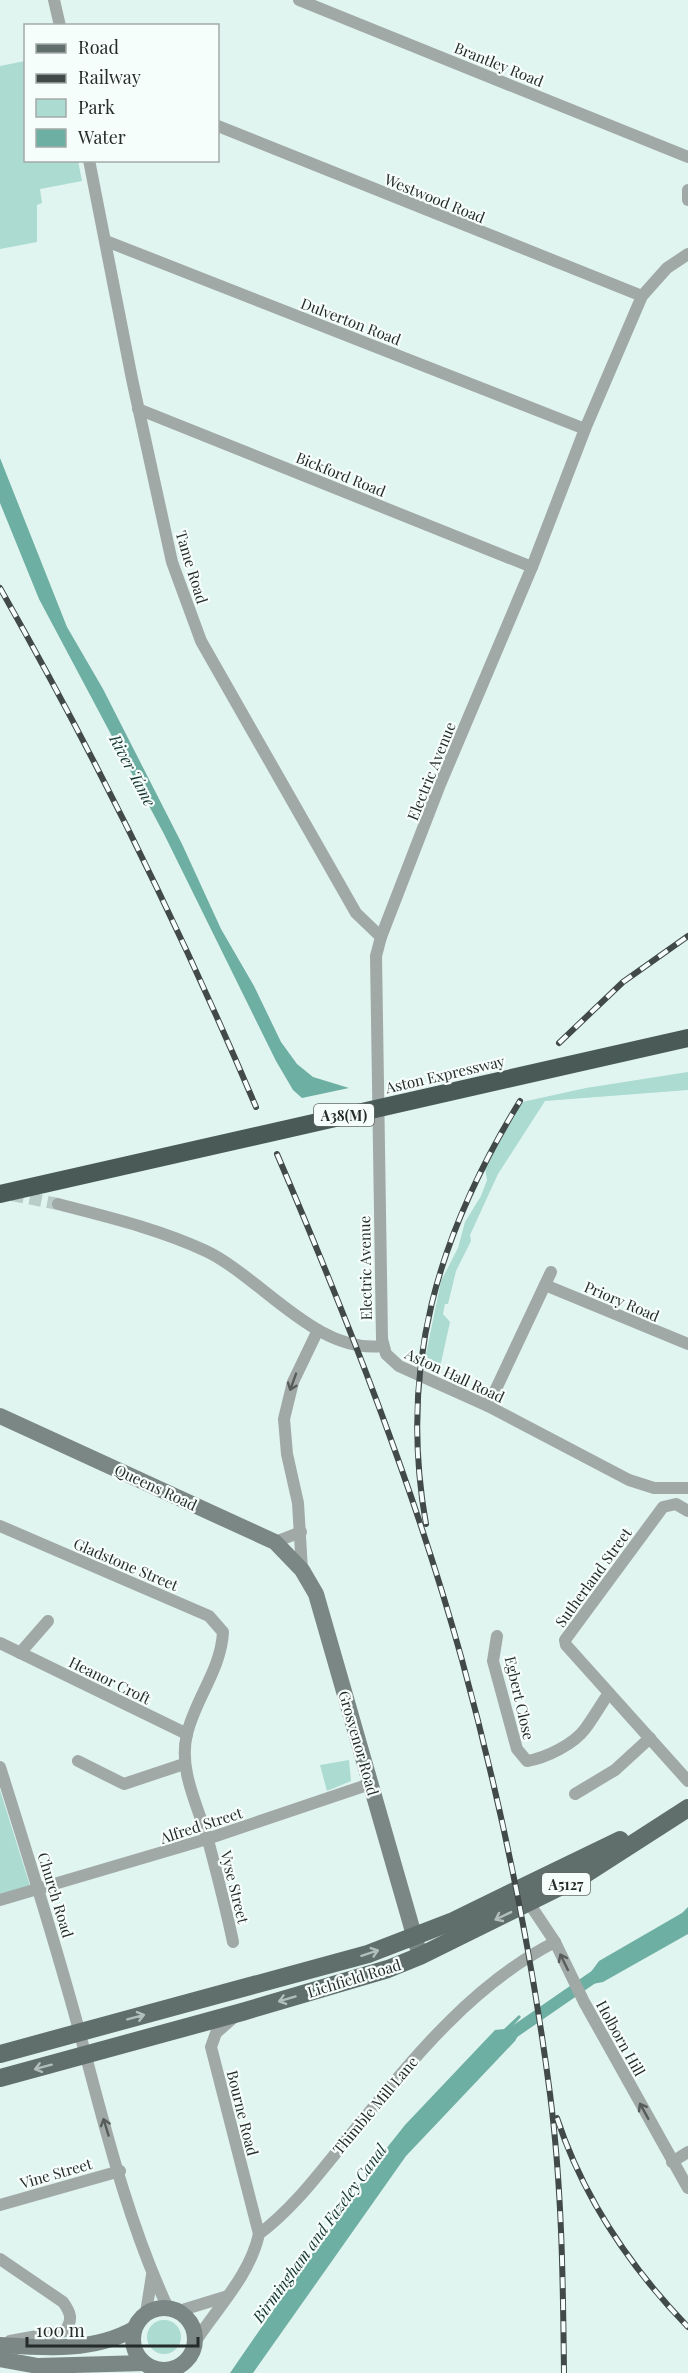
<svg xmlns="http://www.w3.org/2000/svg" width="688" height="2373" viewBox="0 0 688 2373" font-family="'Playfair Display',serif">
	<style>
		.green { fill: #abdbd1 }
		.water { fill: #6eafa3 }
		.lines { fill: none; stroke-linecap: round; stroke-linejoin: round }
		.canal { stroke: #6eafa3; stroke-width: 12 }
		.street-tunnel { stroke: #baccc8; stroke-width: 12; stroke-dasharray: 12 6; stroke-linecap: butt }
		.street { stroke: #a1a9a7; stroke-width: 12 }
		.secondary { stroke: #7b8784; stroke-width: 16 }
		.primary { stroke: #606f6c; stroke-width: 18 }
		.rail-casing { stroke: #414a48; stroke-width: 6 }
		.rail { stroke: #f6fefc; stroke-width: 4; stroke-dasharray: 11; stroke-linecap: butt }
		.highway-bridge { stroke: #4a5a57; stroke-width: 18 }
		.oneway { stroke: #565d5b }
		.oneway2 { stroke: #b2bebb }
		.labels { text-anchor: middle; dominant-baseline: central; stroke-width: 4.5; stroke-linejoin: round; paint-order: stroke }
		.shield { fill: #f6fefc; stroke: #636a68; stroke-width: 1.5 }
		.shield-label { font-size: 14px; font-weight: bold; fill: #242b29 }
		.street-label { font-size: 15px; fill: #242b29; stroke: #f6fefc }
		.water-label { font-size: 16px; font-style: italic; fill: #153530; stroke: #f6fefc }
	</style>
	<rect width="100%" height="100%" fill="#e0f4f0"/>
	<g class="green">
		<path d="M25,61L26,160L78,161L82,181L40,189L42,203L37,205V242L0,249V66Z"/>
		<path d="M688,1072V1090L545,1101L498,1174L470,1235L471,1241L456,1271L448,1304H445L443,1314L450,1322L439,1372L425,1359L441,1281L458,1248L465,1222L481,1196L487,1180L485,1169L522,1102L586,1088Z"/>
		<path d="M349,1760L351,1781L327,1791L320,1765Z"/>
		<path d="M0,1790L30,1886L0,1895Z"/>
		<circle cx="164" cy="2337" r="17"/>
	</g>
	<g class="water">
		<path d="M0,458L67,627L103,689L182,844L221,929L254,986L281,1042L297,1064L313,1077L349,1088L302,1098L293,1090L276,1061L164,834L39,599L0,503Z"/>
		<path d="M688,1907V1934L603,1982L587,1985L585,1980L599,1961L682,1913Z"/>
		<path d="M519,2015L521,2017L512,2027L524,2025L515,2041L406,2156L253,2373H230L374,2164L405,2125L495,2030L504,2029Z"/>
	</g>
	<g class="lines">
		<path class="canal" d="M511,2034L598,1974"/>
		<path class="street-tunnel" d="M12,1195L58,1204"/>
		<g class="street">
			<path d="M54,0L60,26"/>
			<path d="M299,0L688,157"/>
			<path d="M218,126L642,296"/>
			<path d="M89,160L132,379L172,562L201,641L356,913L381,937"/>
			<path d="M688,190V200"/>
			<path d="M106,241L585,429"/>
			<path d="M688,254L667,268L642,296L585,429L532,567L439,787L381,937L376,956L382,1339L386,1354L399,1366L488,1406L629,1480L654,1488H688"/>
			<path d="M138,409L532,567"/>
			<path d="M58,1204C108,1217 159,1229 206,1251C262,1278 316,1354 382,1346"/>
			<path d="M545,1285L688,1344"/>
			<path d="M488,1406L551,1272"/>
			<path d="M688,1511L676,1504L663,1507L565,1640L566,1645L688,1781"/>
			<path d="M0,1526L209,1616L223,1632C221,1670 195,1699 187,1734C178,1770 198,1806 208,1840C217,1874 226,1908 233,1942"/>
			<path d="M275,1542L301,1532"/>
			<path d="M302,1570L298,1503L287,1454L284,1419L293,1382L318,1330"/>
			<path d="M497,1636L493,1661L517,1749L527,1761C546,1758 574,1744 585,1729C594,1717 601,1704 609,1693"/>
			<path d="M0,1643L187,1734"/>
			<path d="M20,1653L48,1621"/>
			<path d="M78,1761L124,1784L184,1764"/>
			<path d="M0,1767C28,1856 56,1944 80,2034C104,2124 128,2223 168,2308"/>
			<path d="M575,1794L615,1770L650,1738"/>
			<path d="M0,1900L207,1839L370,1784"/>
			<path d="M529,1903L555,1942L584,2002L688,2188"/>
			<path d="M233,2018L216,2033L211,2047L259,2234"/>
			<path d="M672,2162L688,2152"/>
			<path d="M0,2205L120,2171"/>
			<path d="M0,2259L63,2302C71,2313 73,2320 65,2331L10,2341"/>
			<path d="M179,2311L228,2296"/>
			<path d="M146,2313L152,2275"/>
			<path d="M195,2342C218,2307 250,2275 259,2234C294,2208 320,2172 348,2138C408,2065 469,1986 555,1942"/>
		</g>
		<g class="secondary">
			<path d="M0,1416L275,1542L302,1570L316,1594L420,1956"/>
			<circle cx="164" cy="2339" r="31"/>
			<path d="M0,2345C45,2348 93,2352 134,2329"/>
			<path d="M0,2359L38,2366L144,2363"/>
		</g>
		<g class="primary">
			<path d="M0,2054L368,1954L451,1922L620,1840"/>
			<path d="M0,2078L242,2012L388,1969L420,1956L584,1875L688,1808"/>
		</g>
		<defs>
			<g id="rail">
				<path d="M0,588C95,756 181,930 256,1107"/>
				<path d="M559,1043L623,982L688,936"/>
				<path d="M277,1154C347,1318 414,1487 462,1660C501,1803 531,1947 550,2094C562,2187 563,2280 564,2373"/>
				<path d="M426,1524C398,1366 438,1235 520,1101"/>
				<path d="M557,2118C583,2197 630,2267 688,2327"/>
			</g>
		</defs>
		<use href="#rail" class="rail-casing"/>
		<use href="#rail" class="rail"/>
		<path class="highway-bridge" d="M0,1194L688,1038"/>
	</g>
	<defs><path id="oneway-shaft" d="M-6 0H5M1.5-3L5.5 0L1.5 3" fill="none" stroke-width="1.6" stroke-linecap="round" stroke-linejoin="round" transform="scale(1.5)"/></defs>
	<g class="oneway">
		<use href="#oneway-shaft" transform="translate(293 1382) rotate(110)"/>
		<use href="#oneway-shaft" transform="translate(564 1962) rotate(-116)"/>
		<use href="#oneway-shaft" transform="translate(644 2111) rotate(-119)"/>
		<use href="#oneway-shaft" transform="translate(106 2127) rotate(-107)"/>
	</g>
	<g class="oneway2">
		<use href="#oneway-shaft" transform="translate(503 1916) rotate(154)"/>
		<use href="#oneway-shaft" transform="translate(370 1953) rotate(-18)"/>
		<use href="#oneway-shaft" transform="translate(287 1999) rotate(163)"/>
		<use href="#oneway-shaft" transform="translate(136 2017) rotate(-15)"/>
		<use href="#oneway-shaft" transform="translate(43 2067) rotate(165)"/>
	</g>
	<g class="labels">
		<g class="shield">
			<rect x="314" y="1104" width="60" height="22" rx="4.5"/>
			<rect x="542" y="1873" width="48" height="22" rx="4.5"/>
		</g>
		<g class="shield-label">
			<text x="344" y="1115">A38(M)</text>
			<text x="566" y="1884">A5127</text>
		</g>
		<g class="street-label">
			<text transform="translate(499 64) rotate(22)">Brantley Road</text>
			<text transform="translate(435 198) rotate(22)">Westwood Road</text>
			<text transform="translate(351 321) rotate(21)">Dulverton Road</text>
			<text transform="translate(341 474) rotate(22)">Bickford Road</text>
			<text transform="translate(192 567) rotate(73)">Tame Road</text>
			<text transform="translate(431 771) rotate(-68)">Electric Avenue</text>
			<text transform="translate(445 1074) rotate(-13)">Aston Expressway</text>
			<text transform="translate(365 1268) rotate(-91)">Electric Avenue</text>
			<text transform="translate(622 1301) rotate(23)">Priory Road</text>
			<text transform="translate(455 1375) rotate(25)">Aston Hall Road</text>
			<text transform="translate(156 1487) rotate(25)">Queens Road</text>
			<text transform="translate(126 1564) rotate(23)">Gladstone Street</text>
			<text transform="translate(593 1577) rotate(-54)">Sutherland Street</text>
			<text transform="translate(110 1680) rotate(26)">Heanor Croft</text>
			<text transform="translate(520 1698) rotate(77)">Egbert Close</text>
			<text transform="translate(359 1743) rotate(74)">Grosvenor Road</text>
			<text transform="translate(201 1825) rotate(-18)">Alfred Street</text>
			<text transform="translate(235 1887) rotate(76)">Vyse Street</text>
			<text transform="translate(56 1895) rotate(73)">Church Road</text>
			<text transform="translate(354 1978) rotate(-17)">Lichfield Road</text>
			<text transform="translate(621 2038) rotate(61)">Holborn Hill</text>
			<text transform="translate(375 2105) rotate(-50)">Thimble Mill Lane</text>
			<text transform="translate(243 2113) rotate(76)">Bourne Road</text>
			<text transform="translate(56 2173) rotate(-16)">Vine Street</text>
		</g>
		<g class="water-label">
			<text transform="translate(133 770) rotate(62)">River Tame</text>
			<text transform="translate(319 2233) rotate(-54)">Birmingham and Fazeley Canal</text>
		</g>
	</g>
	<rect x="24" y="24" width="195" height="138" fill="#f6fefc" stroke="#a2aaa8" stroke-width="1.5"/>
	<rect x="36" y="44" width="30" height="9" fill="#606f6c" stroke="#a2aaa8" stroke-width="1.5"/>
	<text x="78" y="54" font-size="18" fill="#242b29">Road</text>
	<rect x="36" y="74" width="30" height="9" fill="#414a48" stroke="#a2aaa8" stroke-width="1.5"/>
	<text x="78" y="84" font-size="18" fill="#242b29">Railway</text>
	<rect x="36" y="99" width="30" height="18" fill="#abdbd1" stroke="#a2aaa8" stroke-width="1.5"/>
	<text x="78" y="114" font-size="18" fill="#242b29">Park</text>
	<rect x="36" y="129" width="30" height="18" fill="#6eafa3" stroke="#a2aaa8" stroke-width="1.5"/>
	<text x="78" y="144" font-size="18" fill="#242b29">Water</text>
	<path d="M27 2337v9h171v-9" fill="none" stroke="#242b29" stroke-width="3"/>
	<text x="36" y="2337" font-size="18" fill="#242b29" stroke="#f6fefc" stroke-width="4.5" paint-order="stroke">100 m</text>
</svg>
